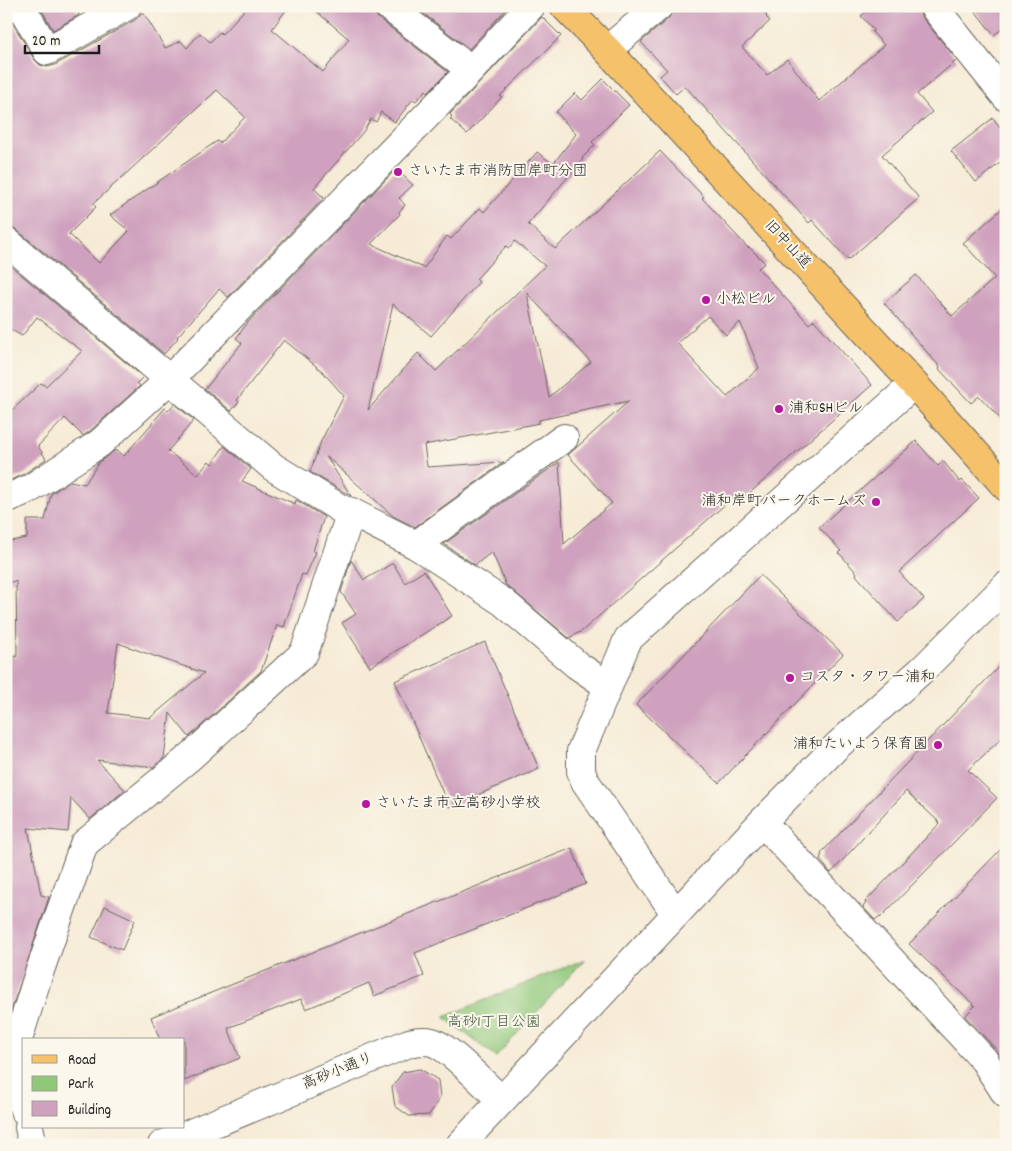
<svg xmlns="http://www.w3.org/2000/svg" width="1012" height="1151" viewBox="0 0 1012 1151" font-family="Dekko,'Klee One',sans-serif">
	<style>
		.green { fill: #90c87a; stroke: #56724b }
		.building { fill: #cfa1be; fill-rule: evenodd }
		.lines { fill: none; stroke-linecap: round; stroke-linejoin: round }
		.minor-casing { stroke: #68645d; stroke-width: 30 }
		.major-casing { stroke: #68645d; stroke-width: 30 }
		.minor { stroke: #fff; stroke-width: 28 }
		.major { stroke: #f5c16b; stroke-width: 28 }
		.poi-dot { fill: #b5179e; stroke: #fbf7ec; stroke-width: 2 }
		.labels { text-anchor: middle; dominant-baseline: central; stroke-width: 4; stroke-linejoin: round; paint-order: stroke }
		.poi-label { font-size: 15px; fill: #1c1c1c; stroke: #fbf7ec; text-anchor: start }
		.street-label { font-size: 15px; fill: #1c1c1c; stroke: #fbf7ec }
		.park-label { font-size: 15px; fill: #45583d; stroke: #fbf7ec }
	</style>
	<rect width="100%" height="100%" fill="#fbf7ec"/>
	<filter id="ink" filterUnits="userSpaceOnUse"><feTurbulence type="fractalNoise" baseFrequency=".02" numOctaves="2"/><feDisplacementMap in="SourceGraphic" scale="10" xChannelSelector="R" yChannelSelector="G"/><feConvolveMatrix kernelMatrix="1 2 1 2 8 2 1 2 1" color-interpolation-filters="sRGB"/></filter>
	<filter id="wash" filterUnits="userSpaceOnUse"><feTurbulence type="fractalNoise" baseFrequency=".0096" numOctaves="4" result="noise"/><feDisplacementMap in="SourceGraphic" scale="20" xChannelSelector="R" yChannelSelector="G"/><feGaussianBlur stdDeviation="1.12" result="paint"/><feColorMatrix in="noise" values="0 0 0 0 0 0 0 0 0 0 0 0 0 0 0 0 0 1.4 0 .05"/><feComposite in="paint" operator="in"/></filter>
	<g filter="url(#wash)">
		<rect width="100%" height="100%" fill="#f6ebd6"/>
		<path class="green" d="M585,959L496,1057L444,1017Z"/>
		<g id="blocks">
			<g class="building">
				<path d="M41,6H75L79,15L53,30L40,7Z"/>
				<path d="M248,6H289L272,29L323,72L349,39L310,6H373L374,12L378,18L448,72L428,92L426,90L416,101L413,99L395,122L381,112L376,122L371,119L363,132L314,188L324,198L228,297L219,289L177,337L178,338L164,354L16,229L6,226V25L12,22L34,59L40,65L47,67L55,65L135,20L143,12L165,48L181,41L187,48L200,33L210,42L220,32L222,34ZM217,90L245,117L220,143L217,141L110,215L129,231L99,263L69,234L96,207L93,204Z"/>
				<path d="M414,6H509L469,49Z"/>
				<path d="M675,6H758L767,16L766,17L770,21L742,47L767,75L787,59L819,101L884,45L872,32L874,30L861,16L872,6H918L921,16L957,60L917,94L932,112L882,155L919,198L848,260L812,220L809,223L685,86L676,94L660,76L667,70L641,42L669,18Z"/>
				<path d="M971,6H1006V26L994,35Z"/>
				<path d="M542,17L561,36L500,96L502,97L467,134L450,119L452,117L450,114Z"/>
				<path d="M603,79L629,105L592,142L595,145L582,158L583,159L528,224L555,249L660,151L704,197L702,198L748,248L749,247L765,263L758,268L809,324L814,320L872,385L743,499L738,493L582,631L569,638L506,585L492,552L475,565L444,544L559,462L564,544L612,503L568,455L629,401L539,420V423L424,445L427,467L504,462L415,527L393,516L326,456L351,496L310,472L321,441L344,396L322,371L284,340L237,400L239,402L231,411L205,389L242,343L236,338L249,321L396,169L413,185L399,198L405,205L399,212L400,214L371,244L424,268L447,236L451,239L480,208L484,212L537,152L553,164L576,134L556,112L575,93L582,100ZM515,241L545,266L436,371L418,353L368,410L393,304L431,336L479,282L476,279L506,246L509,248ZM527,293L591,362L549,397ZM708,316L726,335L740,322L759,368L727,397L677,343Z"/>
				<path d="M993,118L1006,135V158L976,182L951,151Z"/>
				<path d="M1006,205V425L979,396L971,403L939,369L940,367L884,303L916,275L952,316L995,278L963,243Z"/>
				<path d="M6,262L143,377L137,383L140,386L90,431L83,436L65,418L38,446L46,459L24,474L6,482V416L41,383L46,386L82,351L37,317L22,336L6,327Z"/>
				<path d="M174,404L194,420L168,451L198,475L209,461L212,464L224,446L251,469L242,481L295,504L296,500L324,517L313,551L316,552L306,575L302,574L284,627L277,625L261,671L189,737L170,713L164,758L153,767L97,760L125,790L90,819L71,798L68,832L28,828L41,895L49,897L10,1014L6,1013V656L17,657L16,581L6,583V542L27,538V520H45L51,494L70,481L85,484L99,462L115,450L124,456L165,408L168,411ZM118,643L154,656L204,673L150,718L108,713Z"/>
				<path d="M916,441L938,466L943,461L960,482L962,480L979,498L899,572L924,599L898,622L856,575L857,573L839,553L841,551L819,527Z"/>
				<path d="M351,560L364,580L393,563L405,583L424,571L452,616L370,667L342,623L356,614L341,592Z"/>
				<path d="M760,575L843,654L719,783L636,705Z"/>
				<path d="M485,642L539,769L449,807L395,681Z"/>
				<path d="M1006,659V734L968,770L997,798L881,917L880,916L875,920L863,907L866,903L865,902L940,823L906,791L831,873L820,860L822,852Z"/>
				<path d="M1006,844V1064L996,1049L965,1016L975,1006L909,944Z"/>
				<path d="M572,848L586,884L415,953L424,976L374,996L369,983L306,1009L301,999L228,1028L240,1058L184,1081V1040H160L151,1017Z"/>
				<path d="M105,906L135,920L122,950L91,937Z"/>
				<path d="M420,1069L438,1080L440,1098L429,1115L409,1116L395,1106L392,1087L403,1072Z"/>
			</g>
		</g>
	</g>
	<g filter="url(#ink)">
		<use href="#blocks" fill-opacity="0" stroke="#68645d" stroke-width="1"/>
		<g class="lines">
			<defs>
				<g id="minor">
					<path d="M21,6L47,51L127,6"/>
					<path d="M388,6L471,70"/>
					<path d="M933,6L1006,97"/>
					<path d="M607,50L659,6"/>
					<path d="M6,241L273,467L341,509L351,512L416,545L503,602L577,665L608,686"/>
					<path d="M6,499L31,488L100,443L169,380L471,70L531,6"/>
					<path d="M416,545L564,438"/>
					<path d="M762,822L963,1037L984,1060L1006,1094"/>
					<path d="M675,913L585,781L581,771V751L628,639L914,384"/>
					<path d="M24,1110L15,1082L17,1043L37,979L84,844L190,757L304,653L351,512"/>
					<path d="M29,1127L31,1136L29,1145"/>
					<path d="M162,1145L409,1043C417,1041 424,1040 432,1042C448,1046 487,1087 501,1100"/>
					<path d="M460,1145L762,822L838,745L924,668L1006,586"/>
				</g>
				<path id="major" d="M564,6L607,50L914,384L1006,487"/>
			</defs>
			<use href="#minor" class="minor-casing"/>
			<use href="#major" class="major-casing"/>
			<use href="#minor" class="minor"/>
			<use href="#major" class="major"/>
		</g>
	</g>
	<g class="poi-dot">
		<circle cx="398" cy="172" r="5"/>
		<circle cx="706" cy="300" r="5"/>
		<circle cx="779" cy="409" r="5"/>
		<circle cx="876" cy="502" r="5"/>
		<circle cx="790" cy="678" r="5"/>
		<circle cx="938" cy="745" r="5"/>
		<circle cx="366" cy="804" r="5"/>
	</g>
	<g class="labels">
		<g class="poi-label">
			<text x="408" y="172">さいたま市消防団岸町分団</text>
			<text x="716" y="300">小松ビル</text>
			<text x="789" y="409">浦和SHビル</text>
			<text x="866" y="502" text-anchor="end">浦和岸町パークホームズ</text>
			<text x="800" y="678">コスタ・タワー浦和</text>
			<text x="928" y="745" text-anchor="end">浦和たいよう保育園</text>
			<text x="376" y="804">さいたま市立高砂小学校</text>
		</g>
		<g class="street-label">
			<text transform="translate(787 245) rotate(47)">旧中山道</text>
			<text transform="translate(338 1072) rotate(-22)">高砂小通り</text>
		</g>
		<g class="park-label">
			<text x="494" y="1023">高砂1丁目公園</text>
		</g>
	</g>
	<rect width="1012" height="1151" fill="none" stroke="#fbf7ec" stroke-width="25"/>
	<rect x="22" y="1038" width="162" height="90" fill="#fbf7ec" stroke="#a29f99"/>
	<rect x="32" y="1055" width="25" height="8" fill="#f5c16b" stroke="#a29f99"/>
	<text x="68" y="1064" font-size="15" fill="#1c1c1c">Road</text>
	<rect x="32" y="1076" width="25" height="15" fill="#90c87a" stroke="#a29f99"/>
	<text x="68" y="1088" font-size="15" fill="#1c1c1c">Park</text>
	<rect x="32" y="1101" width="25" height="15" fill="#cfa1be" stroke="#a29f99"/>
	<text x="68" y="1114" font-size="15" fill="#1c1c1c">Building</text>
	<path d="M25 45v8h74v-8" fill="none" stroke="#1c1c1c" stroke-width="2.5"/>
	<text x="32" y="45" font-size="15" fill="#1c1c1c" stroke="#fbf7ec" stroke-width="4" paint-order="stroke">20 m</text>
</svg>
